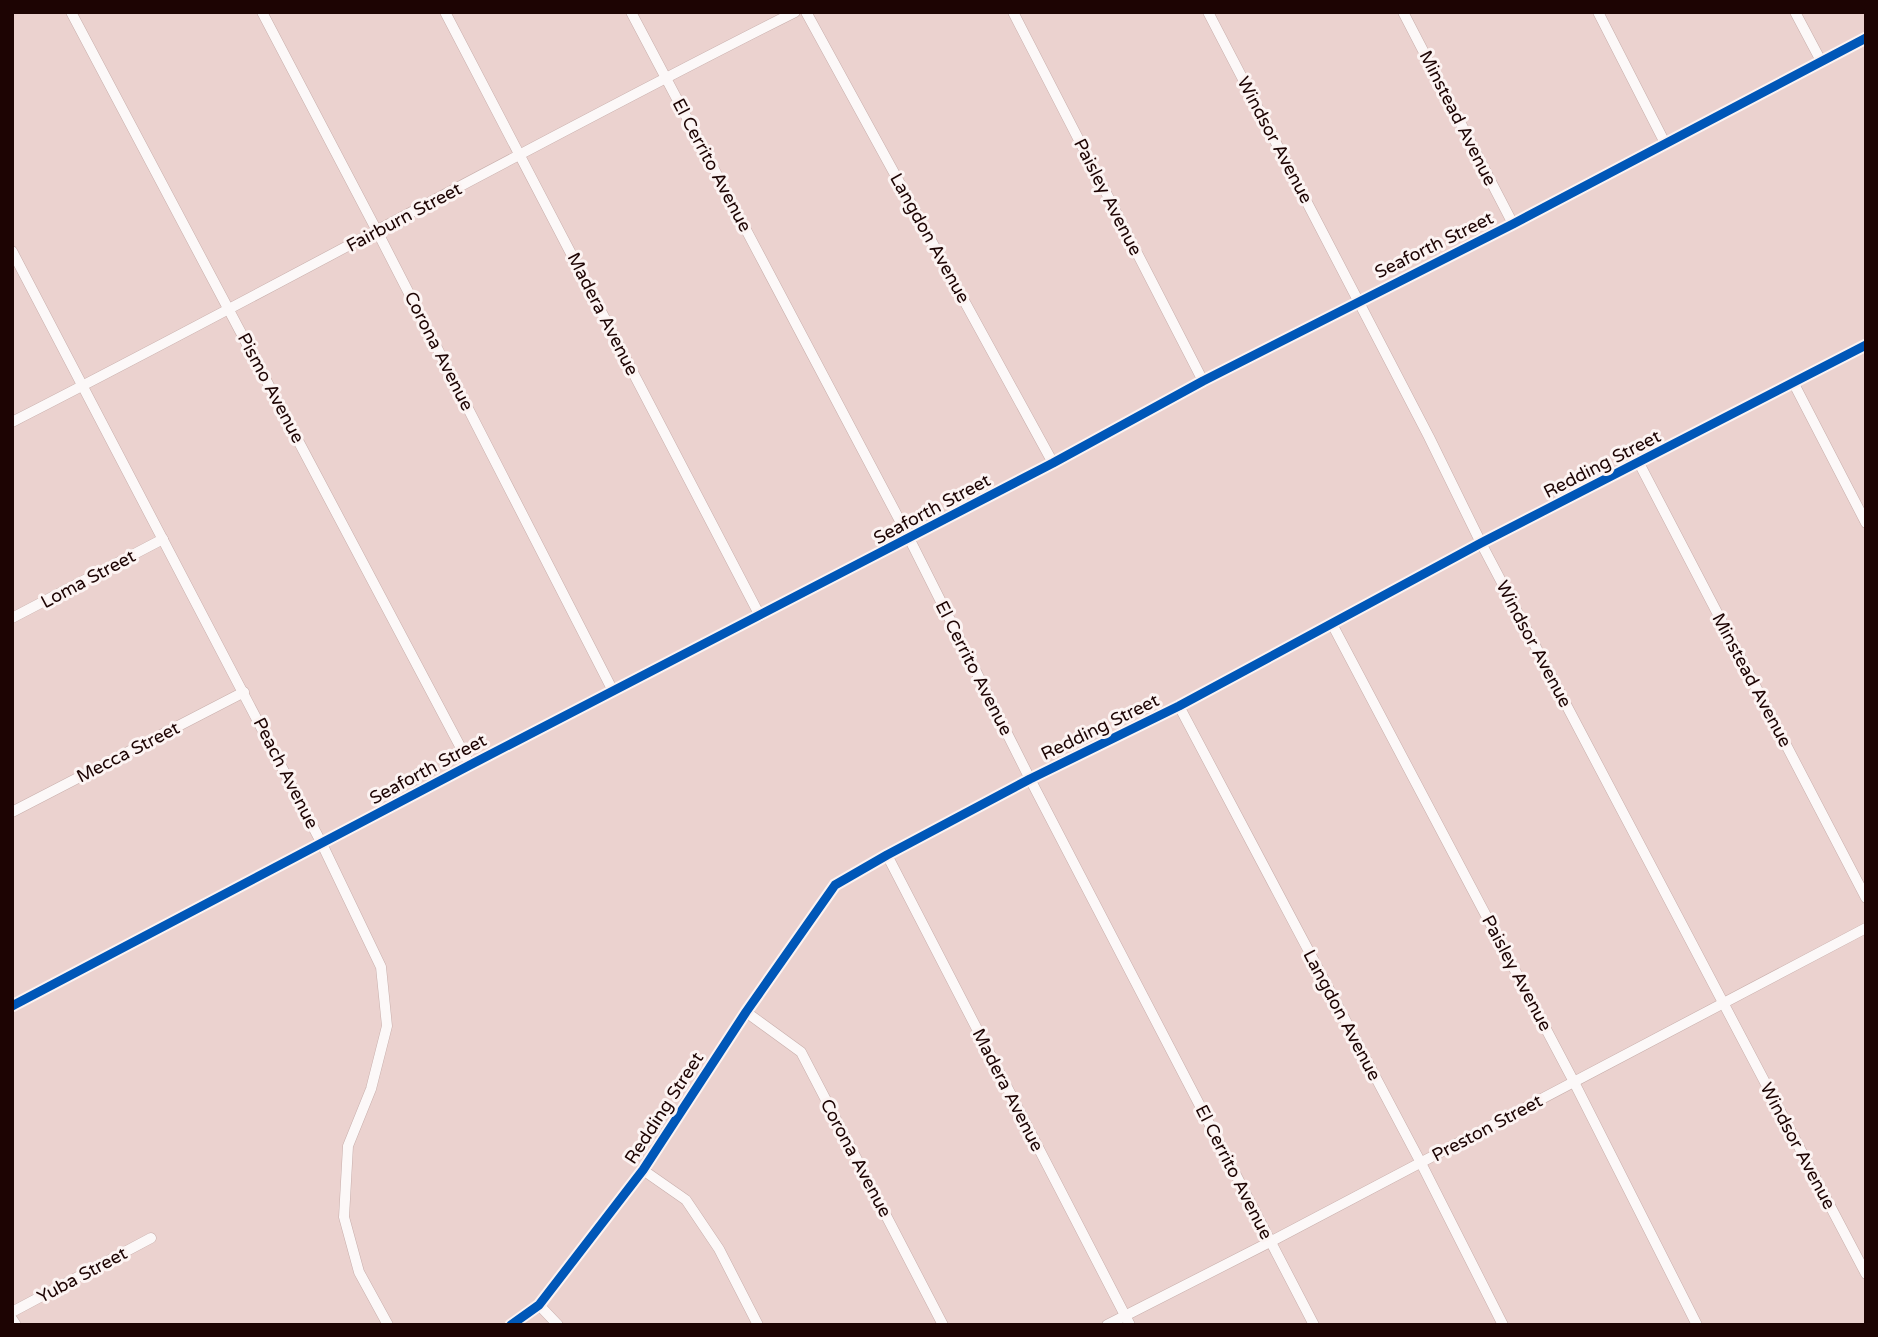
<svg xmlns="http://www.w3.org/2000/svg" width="1878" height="1337" viewBox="0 0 1878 1337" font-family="'Varela Round',sans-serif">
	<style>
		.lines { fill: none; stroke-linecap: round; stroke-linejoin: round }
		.street-casing { stroke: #c8aeab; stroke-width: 11 }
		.street { stroke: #fcf8f8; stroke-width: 10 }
		.cycleway-casing { stroke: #fcf4f3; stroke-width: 13 }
		.cycleway { stroke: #0057b8; stroke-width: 9 }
		.labels { text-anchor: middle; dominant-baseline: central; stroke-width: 6; stroke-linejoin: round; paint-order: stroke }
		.street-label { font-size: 18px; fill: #1d0403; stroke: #fcf4f3 }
	</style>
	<rect width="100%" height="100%" fill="#ebd2cf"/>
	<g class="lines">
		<defs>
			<g id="street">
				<path d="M71,12L470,765"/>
				<path d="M262,12L377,231L613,691"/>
				<path d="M445,12L760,616"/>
				<path d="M631,12L909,538L1030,779L1314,1325"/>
				<path d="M806,12L1053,463"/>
				<path d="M1013,12L1203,381"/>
				<path d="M1208,12L1429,437L1481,543L1866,1274"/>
				<path d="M1403,12L1513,224"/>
				<path d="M1598,12L1665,143"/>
				<path d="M1795,12L1821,61"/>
				<path d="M12,251L322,844L381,967L387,1026L371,1089L348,1146L344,1217L359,1272L388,1325"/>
				<path d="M1793,382L1866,523"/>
				<path d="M12,422C275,288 532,144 795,12"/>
				<path d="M1639,463L1866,898"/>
				<path d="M12,618L163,539"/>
				<path d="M1332,624L1574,1082L1697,1325"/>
				<path d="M1179,706L1421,1163L1503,1325"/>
				<path d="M12,812L244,692"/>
				<path d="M887,855L1130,1325"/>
				<path d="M12,1006L470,765L1053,463L1203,381L1513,224L1866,38"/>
				<path d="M746,1012L801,1052L943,1325"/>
				<path d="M643,1170L686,1200L719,1249L758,1325"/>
				<path d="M539,1305L558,1325"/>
				<path d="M12,1312L151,1238"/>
				<path d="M12,1319L16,1325"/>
				<path d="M511,1325L539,1305L643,1170L746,1012L835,885L887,855L1030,779L1179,706L1481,543L1866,345"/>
				<path d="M1107,1325L1270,1242L1866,928"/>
			</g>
		</defs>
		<use href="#street" class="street-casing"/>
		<use href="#street" class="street"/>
		<defs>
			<g id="cycleway">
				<path d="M12,1006L470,765L1053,463L1203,381L1513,224L1866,38"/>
				<path d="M511,1325L539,1305L643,1170L746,1012L835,885L887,855L1030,779L1179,706L1481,543L1866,345"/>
			</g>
		</defs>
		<use href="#cycleway" class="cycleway-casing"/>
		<use href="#cycleway" class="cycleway"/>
	</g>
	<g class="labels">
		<g class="street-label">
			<text transform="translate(1458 118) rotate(63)">Minstead Avenue</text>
			<text transform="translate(1275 140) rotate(62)">Windsor Avenue</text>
			<text transform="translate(712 165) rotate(62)">El Cerrito Avenue</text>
			<text transform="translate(1108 197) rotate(63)">Paisley Avenue</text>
			<text transform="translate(404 217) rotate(-28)">Fairburn Street</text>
			<text transform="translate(930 238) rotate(61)">Langdon Avenue</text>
			<text transform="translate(1434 245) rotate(-26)">Seaforth Street</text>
			<text transform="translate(603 314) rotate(63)">Madera Avenue</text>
			<text transform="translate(439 351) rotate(63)">Corona Avenue</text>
			<text transform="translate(271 388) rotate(62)">Pismo Avenue</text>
			<text transform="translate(1602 464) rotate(-27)">Redding Street</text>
			<text transform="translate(932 509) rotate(-28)">Seaforth Street</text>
			<text transform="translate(88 579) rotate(-28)">Loma Street</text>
			<text transform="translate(1534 644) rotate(62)">Windsor Avenue</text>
			<text transform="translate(974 668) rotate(63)">El Cerrito Avenue</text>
			<text transform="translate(1752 680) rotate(62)">Minstead Avenue</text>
			<text transform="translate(1100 727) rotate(-26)">Redding Street</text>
			<text transform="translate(128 752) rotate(-27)">Mecca Street</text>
			<text transform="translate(428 769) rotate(-28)">Seaforth Street</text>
			<text transform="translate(286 773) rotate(63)">Peach Avenue</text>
			<text transform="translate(1517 973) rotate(62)">Paisley Avenue</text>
			<text transform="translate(1342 1015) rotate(62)">Langdon Avenue</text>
			<text transform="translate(1008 1090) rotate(63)">Madera Avenue</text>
			<text transform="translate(664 1108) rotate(-57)">Redding Street</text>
			<text transform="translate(1487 1128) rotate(-28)">Preston Street</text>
			<text transform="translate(1798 1146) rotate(62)">Windsor Avenue</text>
			<text transform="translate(856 1158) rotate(62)">Corona Avenue</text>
			<text transform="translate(1234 1172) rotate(63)">El Cerrito Avenue</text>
			<text transform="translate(82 1275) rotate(-28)">Yuba Street</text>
		</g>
	</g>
	<rect width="1878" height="1337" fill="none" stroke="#1d0403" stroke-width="28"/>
</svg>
